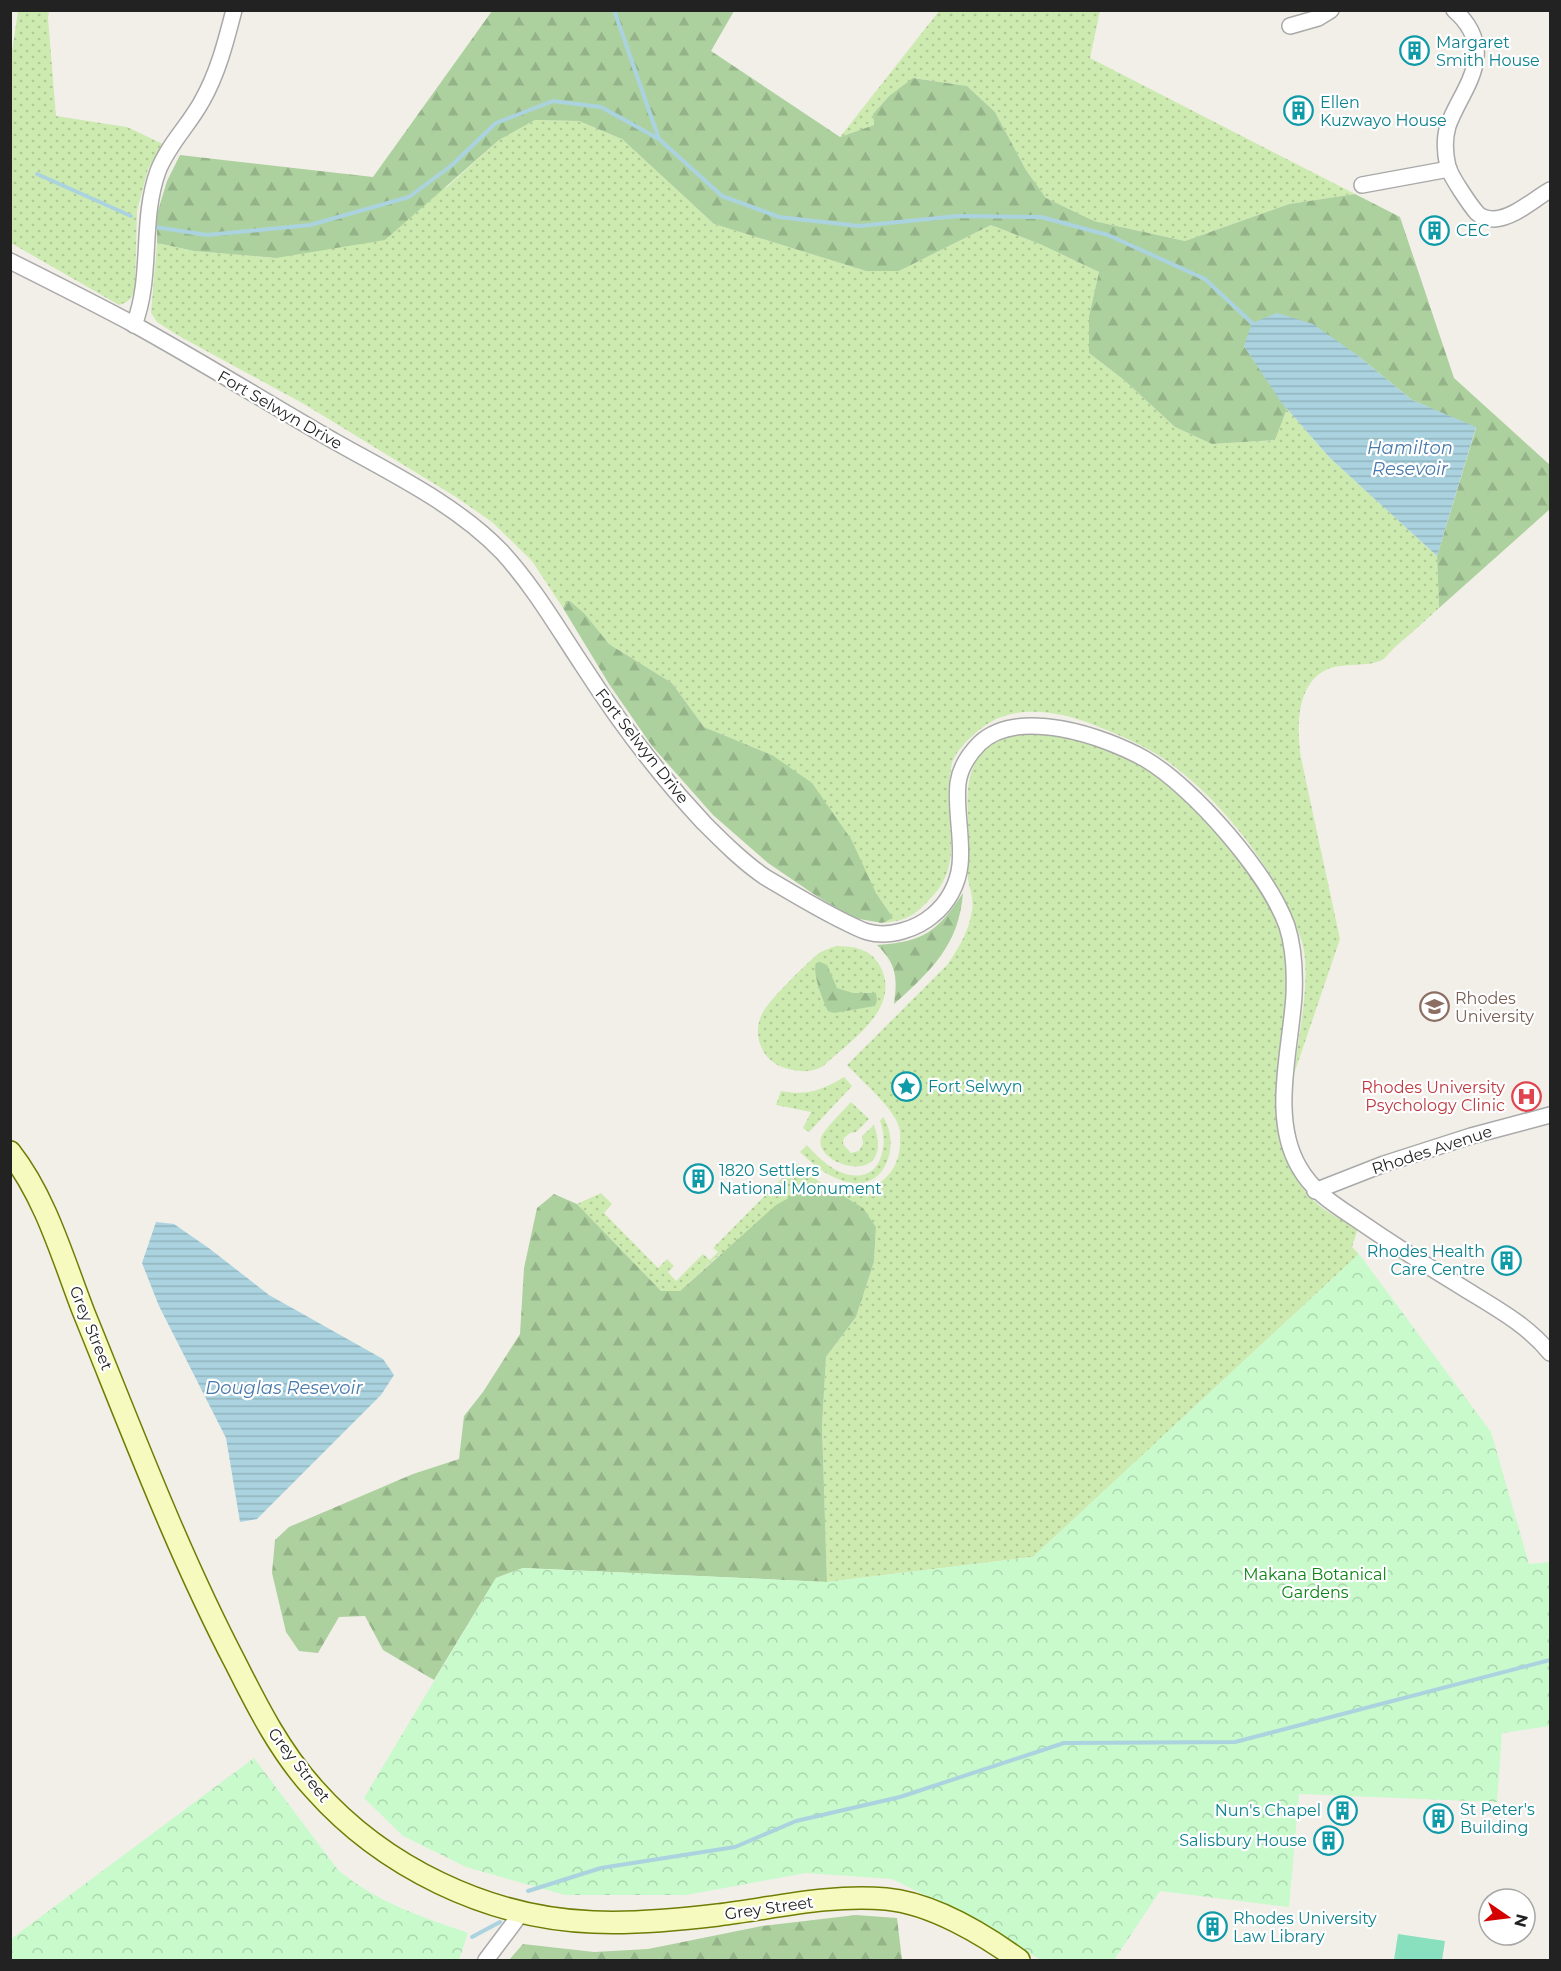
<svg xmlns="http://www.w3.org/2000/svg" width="1561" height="1971" viewBox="0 0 1561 1971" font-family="Montserrat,sans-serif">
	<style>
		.grass { fill: url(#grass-dots) }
		.forest { fill: url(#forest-firs) }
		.park { fill: url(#park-crowns) }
		.pitch { fill: #88e0be }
		.water { fill: url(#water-rules) }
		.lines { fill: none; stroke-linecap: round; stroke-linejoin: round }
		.stream { stroke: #aad3df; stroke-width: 4 }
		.minor-casing { stroke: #a9a9a9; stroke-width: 18 }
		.secondary-casing { stroke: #707d05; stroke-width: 24 }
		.minor { stroke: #fff; stroke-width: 15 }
		.secondary { stroke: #f7fabf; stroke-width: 21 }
		.labels { text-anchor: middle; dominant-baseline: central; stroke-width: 4.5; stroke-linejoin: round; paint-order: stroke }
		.culture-label { font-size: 16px; fill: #0d838f; stroke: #fff; text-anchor: start }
		.street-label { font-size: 16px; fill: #222; stroke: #fff }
		.education-label { font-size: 16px; fill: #785e54; stroke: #fff; text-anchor: start }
		.health-label { font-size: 16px; fill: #be3a42; stroke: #fff; text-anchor: end }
		.park-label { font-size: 16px; fill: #0c8416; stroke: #fff }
		.water-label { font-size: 18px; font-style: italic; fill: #4a7aab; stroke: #fff }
	</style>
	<defs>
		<pattern id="grass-dots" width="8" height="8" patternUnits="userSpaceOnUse" patternTransform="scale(1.5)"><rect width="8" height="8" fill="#cdebb0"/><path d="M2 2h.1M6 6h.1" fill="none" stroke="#b0c997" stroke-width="1.8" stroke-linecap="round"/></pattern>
		<pattern id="forest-firs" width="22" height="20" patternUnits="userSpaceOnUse" patternTransform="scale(1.5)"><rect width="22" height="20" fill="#add19e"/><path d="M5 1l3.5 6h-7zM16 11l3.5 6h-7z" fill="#95b388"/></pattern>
		<pattern id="park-crowns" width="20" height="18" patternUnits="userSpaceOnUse" patternTransform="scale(1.5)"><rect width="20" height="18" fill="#c8facc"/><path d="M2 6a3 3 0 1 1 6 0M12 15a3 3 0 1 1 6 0" fill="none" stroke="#acd6af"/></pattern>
		<pattern id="water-rules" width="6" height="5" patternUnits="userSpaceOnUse" patternTransform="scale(1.5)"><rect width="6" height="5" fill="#aad3df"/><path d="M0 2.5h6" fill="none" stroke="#92b5bf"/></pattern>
	</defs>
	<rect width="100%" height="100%" fill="#f2efe9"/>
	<g class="grass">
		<path d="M18,11H49L48,18L56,116L127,127L163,144L148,169L137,211L135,287C133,298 129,302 119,305L11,243L10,65Z"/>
		<path d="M939,11H1100L1090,58L1355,194L1289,204L1185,241L1094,221L1046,198L1026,170L995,112L967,86L914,78L889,96L873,114L874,125L840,137Z"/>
		<path d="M535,120L579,121L622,139L714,224L866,271H899L991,225L1042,245L1099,272L1089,316V353L1124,380L1175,427L1212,444L1275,440L1287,409L1330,458L1437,556L1439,608C1424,622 1409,635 1394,648C1390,652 1385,659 1380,661C1368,666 1347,664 1334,667C1296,677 1296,726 1301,758L1340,939L1294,1074C1298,1037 1313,973 1301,939C1278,873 1224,802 1167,761C1144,745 1119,735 1094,725C1062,712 1020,704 989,723C976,731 961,745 954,758C951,763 951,770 950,776C942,821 968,862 929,900C912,918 906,920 882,923L892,917L876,893L772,755L704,727L672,683L609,644L585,614L570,601L564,604L563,608L532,561L492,522L456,497L304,404L179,336L157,322L151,313L157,243L194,251L276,258L447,187L499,140Z"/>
		<path d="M1034,733C1069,735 1106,747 1138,764C1188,790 1278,891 1286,948C1289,967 1289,989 1288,1007C1287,1029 1280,1049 1278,1070C1274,1108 1281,1162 1306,1192C1319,1209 1339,1219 1358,1228L1352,1247L1359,1254L1033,1557L827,1582L822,1426L826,1357L856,1317L874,1262L876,1227L862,1208L719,1255L680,1291H661L577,1204L601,1193L612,1204L604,1213L658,1268L667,1259L674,1266L668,1272L676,1281L703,1254L710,1260L718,1252L713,1248L796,1164C810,1174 825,1189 843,1191C872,1195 898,1176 900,1146C900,1139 901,1131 898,1124C891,1106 861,1080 847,1065L948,964C959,947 969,931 972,911C974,899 970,890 968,879C967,867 970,851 969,838C967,799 960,753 1007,737C1015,734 1025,734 1034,733Z"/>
		<path d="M836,946C854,946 871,949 880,966C903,1008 849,1042 822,1067C809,1073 796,1072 782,1067C761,1059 752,1034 762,1014C767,1002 807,963 819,953C824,950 830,948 836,946Z"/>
		<path d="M844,1077L852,1086L809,1132L803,1128L811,1112L776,1105L781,1091C806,1096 823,1090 844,1077Z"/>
		<path d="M851,1102L869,1119L856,1132L850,1133L844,1138L843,1144L851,1153L859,1151L863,1144L862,1136L874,1125C897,1190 813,1166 821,1138C824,1129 844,1110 851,1102Z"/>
		<path d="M883,1117C900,1142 888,1187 853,1183C831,1180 815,1166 800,1152L807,1145C814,1153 822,1161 831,1167C851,1180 876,1180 882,1153C885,1142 884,1131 880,1121Z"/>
	</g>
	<g class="forest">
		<path d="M492,11H734L711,51L840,137L874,125L873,114L889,96L913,78L967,86L995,112L1026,170L1046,198L1094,221L1185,241L1289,204L1355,194L1400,217L1454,378L1550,465V509L1439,608L1437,556L1476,428L1412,400L1357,355L1244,346L1287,409L1275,440L1212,444L1175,427L1124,380L1089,353V316L1099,272L1042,245L991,225L899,271H866L714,224L622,139L579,121L535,120L499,140L385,240L276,258L194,251L157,243V214L167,181L180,155L373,177Z"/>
		<path d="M566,601H570L585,614L609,644L672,683L704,727L772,755L812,783L851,839L876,893L893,918L882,923L854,918L818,897L768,863L713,815L652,746L609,684L563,608Z"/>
		<path d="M963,893C959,945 931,971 894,1004C898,978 896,963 877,945C924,942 938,931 963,893Z"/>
		<path d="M820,962L827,965L837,988L853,993H876L877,1001L875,1006L834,1013L828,1011C823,1001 812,973 816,963Z"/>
		<path d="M805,1189L840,1194L863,1208L876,1227L874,1262L856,1317L826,1357L822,1426L827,1582L523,1568L496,1578L434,1680L383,1650L365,1616L339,1617L318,1653L299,1651L286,1632L272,1573L275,1540L289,1527L413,1474L459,1459L464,1416L483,1392L520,1334L524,1268L537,1208L554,1194L577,1204L661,1291H680L776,1205Z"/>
		<path d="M856,1915L897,1918L902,1960H509L523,1944L594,1952L648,1949L762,1926Z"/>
	</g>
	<g class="park">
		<path d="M1359,1254L1491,1432L1529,1564L1550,1562V1726L1502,1733L1497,1802L1299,1794L1289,1907L1160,1891L1114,1960H1041L947,1906L892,1879L806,1873L686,1895H565L466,1867L403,1836L364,1798L496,1578L523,1568L827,1582L1033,1557Z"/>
		<path d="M254,1758L338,1870C378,1903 420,1916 468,1933L459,1960H11V1939Z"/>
	</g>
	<path class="pitch" d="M1398,1934L1445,1941L1442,1960H1394Z"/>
	<g class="water">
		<path d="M1277,313L1313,324L1357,355L1412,400L1476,427L1437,556L1330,458L1281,402L1244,346L1252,323Z"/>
		<path d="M156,1222L174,1224L210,1249L269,1295L383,1359L394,1375L381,1395L257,1519L240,1522L226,1438L159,1306L142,1263Z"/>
	</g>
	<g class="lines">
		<g class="stream">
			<path d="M614,10L659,139"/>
			<path d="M37,174L131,216"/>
			<path d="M155,227L207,235L310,225L409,197L452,165L496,123L553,101L601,107L659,139L722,196L779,217L859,226L958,216L1041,217L1108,235L1205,279L1252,323"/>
			<path d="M528,1891L601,1868L735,1847L796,1821L900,1797L1064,1743L1235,1742L1550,1660"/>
			<path d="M472,1937L500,1922"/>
		</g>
		<defs>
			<g id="minor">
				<path d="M1454,10C1468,22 1478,39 1476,58C1473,83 1456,103 1448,126C1444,139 1445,154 1448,167C1451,177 1470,205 1477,213C1481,217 1488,219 1494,219C1514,218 1534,199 1550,190"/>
				<path d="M1290,26L1318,18L1331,10"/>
				<path d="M1362,185L1449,169"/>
				<path d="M10,261C52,282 94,303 135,325C200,361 263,400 327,437C386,471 454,502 502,552C534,587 557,627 583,666C619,722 658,774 704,823C723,842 743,862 765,877C792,893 818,909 847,923C854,926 860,930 868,932C889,938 917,929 933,915C948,903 958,884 960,865C963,838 955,810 958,783C960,768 969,754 980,743C1019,707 1104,736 1145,759C1193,787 1268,873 1287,926C1294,948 1295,973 1294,995C1291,1049 1270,1117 1299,1167C1313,1192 1335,1205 1359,1221C1391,1243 1424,1264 1457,1284C1490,1305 1526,1323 1550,1353"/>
				<path d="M134,325C153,276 140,221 158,171C168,145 189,125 202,101C218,73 226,41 234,10"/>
				<path d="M1315,1191L1384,1164L1471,1136L1550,1115"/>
				<path d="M486,1960L522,1912"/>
			</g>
			<path id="secondary" d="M10,1152C46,1198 63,1259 84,1313C132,1431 177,1551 236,1664C258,1708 281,1753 314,1789C383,1867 488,1918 593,1922C634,1924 676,1920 718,1915C774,1908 829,1894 886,1899C931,1903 983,1934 1019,1960"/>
		</defs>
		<use href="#minor" class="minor-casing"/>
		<use href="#secondary" class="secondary-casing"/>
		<use href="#minor" class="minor"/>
		<use href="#secondary" class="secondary"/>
	</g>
	<defs>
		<symbol id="building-ring" viewBox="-11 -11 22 22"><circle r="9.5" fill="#fff" stroke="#0f9aa8" stroke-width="1.5"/><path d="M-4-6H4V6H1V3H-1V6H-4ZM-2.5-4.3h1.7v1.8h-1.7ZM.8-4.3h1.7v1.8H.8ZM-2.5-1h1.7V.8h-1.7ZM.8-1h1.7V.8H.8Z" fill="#0f9aa8"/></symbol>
		<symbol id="university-ring" viewBox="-11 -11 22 22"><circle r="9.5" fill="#fff" stroke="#8d6e63" stroke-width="1.5"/><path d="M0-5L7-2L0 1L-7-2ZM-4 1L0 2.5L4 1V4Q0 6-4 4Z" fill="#8d6e63"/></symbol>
		<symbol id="sight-ring" viewBox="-11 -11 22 22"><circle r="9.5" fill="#fff" stroke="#0f9aa8" stroke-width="1.5"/><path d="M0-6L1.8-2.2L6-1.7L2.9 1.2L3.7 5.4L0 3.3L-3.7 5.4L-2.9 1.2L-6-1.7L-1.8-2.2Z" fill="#0f9aa8"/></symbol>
		<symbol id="hospital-ring" viewBox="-11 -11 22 22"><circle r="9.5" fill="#fff" stroke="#e0444e" stroke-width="1.5"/><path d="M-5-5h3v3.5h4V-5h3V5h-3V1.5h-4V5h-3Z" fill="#e0444e"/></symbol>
	</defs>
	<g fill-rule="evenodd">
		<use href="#building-ring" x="1398" y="34" width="33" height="33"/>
		<use href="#building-ring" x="1282" y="94" width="33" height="33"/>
		<use href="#building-ring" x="1418" y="214" width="33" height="33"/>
		<use href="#university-ring" x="1418" y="990" width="33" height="33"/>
		<use href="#sight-ring" x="890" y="1070" width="33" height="33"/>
		<use href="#hospital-ring" x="1510" y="1080" width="33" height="33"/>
		<use href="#building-ring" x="682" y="1162" width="33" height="33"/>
		<use href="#building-ring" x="1490" y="1244" width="33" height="33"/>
		<use href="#building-ring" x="1326" y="1794" width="33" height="33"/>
		<use href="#building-ring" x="1422" y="1802" width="33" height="33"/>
		<use href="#building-ring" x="1312" y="1824" width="33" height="33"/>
		<use href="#building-ring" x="1196" y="1910" width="33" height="33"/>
	</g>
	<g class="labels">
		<g class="culture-label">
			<text x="1436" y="42">Margaret<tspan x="1436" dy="18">Smith House</tspan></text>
			<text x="1320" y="102">Ellen<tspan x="1320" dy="18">Kuzwayo House</tspan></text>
			<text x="1456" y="230">CEC</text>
			<text x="928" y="1086">Fort Selwyn</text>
			<text x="719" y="1170">1820 Settlers<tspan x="719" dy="18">National Monument</tspan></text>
			<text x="1485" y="1251" text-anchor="end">Rhodes Health<tspan x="1485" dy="18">Care Centre</tspan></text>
			<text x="1460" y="1809">St Peter's<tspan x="1460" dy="18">Building</tspan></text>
			<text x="1321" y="1810" text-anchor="end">Nun's Chapel</text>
			<text x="1307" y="1840" text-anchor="end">Salisbury House</text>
			<text x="1233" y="1918">Rhodes University<tspan x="1233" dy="18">Law Library</tspan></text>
		</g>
		<g class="street-label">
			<text transform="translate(280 410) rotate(30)">Fort Selwyn Drive</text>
			<text transform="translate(642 746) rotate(52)">Fort Selwyn Drive</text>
			<text transform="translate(1432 1150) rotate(-18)">Rhodes Avenue</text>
			<text transform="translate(91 1328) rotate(68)">Grey Street</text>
			<text transform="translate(299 1765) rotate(52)">Grey Street</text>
			<text transform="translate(769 1908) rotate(-8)">Grey Street</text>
		</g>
		<g class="education-label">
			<text x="1455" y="998">Rhodes<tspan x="1455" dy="18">University</tspan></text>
		</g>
		<g class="health-label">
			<text x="1505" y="1087">Rhodes University<tspan x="1505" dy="18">Psychology Clinic</tspan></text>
		</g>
		<g class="park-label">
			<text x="1315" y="1574">Makana Botanical<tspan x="1315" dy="18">Gardens</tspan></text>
		</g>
		<g class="water-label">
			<text x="1410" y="448">Hamilton<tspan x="1410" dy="21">Resevoir</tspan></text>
			<text x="284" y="1388">Douglas Resevoir</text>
		</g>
	</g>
	<rect width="1561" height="1971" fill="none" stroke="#222222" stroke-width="24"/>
	<g transform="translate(1507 1917) rotate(104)"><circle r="28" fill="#ffffff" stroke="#a7a7a7" stroke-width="1.5"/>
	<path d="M0-4.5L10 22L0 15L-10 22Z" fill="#d40000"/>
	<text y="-9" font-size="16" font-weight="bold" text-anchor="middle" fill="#222222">N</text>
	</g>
</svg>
